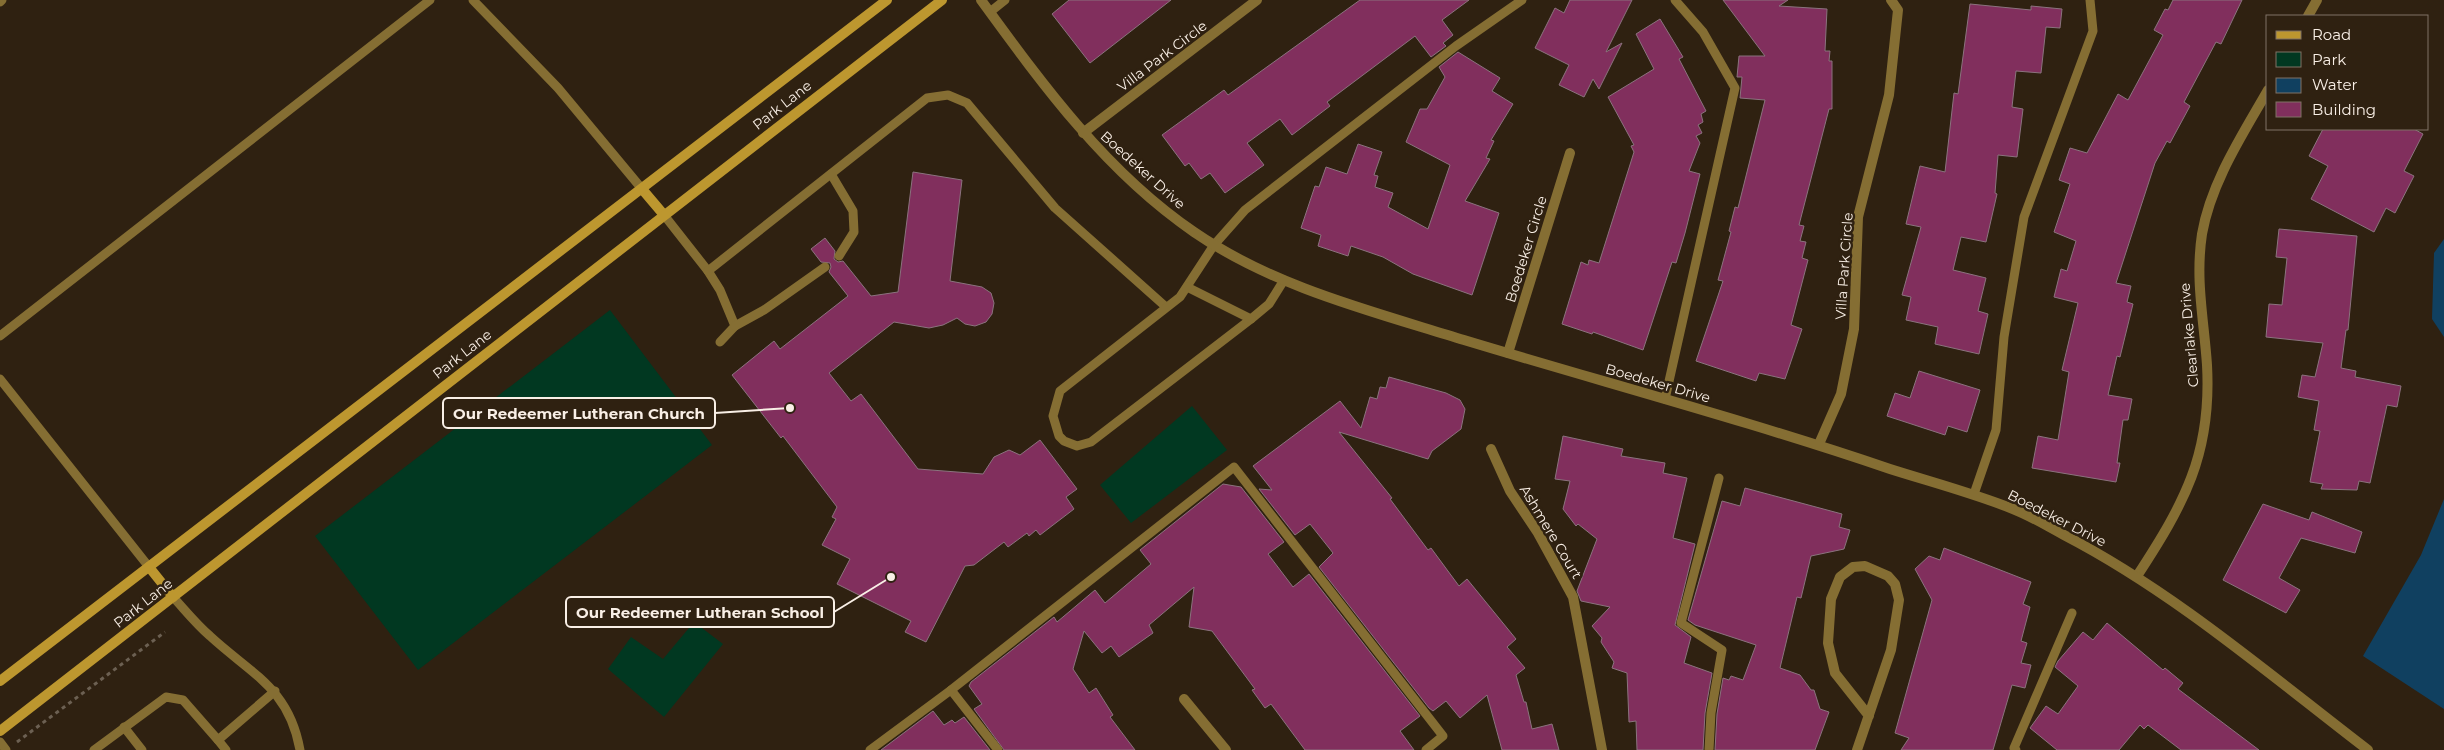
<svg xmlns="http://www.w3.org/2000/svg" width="2444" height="750" viewBox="0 0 2444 750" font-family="Montserrat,sans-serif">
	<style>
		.green { fill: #013821 }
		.water { fill: #104060 }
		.building { fill: #812f5d; stroke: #8b737e }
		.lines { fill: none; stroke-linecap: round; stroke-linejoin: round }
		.path { stroke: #6c6052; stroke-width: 3; stroke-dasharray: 4 4; stroke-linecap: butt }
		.service { stroke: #856e33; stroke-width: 9 }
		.minor { stroke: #856e33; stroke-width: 10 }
		.tertiary { stroke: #856e33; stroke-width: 10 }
		.secondary { stroke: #bd972f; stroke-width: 10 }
		.labels { text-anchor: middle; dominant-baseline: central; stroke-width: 5; stroke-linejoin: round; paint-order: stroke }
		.street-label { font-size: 14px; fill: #f9efe6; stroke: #2f2111 }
		.leader { fill: none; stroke: #f9efe6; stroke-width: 2 }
		.callout-dot { fill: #f9efe6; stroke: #2f2111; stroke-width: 2 }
		.callout { fill: #2f2111; stroke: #f9efe6; stroke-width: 2 }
		.callout-label { font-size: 15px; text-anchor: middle; font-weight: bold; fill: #f9efe6 }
	</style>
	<rect width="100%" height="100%" fill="#2f2111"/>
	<g class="green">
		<path d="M610,310L712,445L418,670L315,536Z"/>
		<path d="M1192,406L1227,450L1131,523L1100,485Z"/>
		<path d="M694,622L723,644L664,717L608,669L631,637L663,659Z"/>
	</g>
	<g class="water">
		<path d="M2444,239V337L2432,319L2434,253Z"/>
		<path d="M2444,499V709L2363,656L2421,555Z"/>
	</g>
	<g class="building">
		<path d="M1069,0H1171L1090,63L1052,14Z"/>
		<path d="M1360,0H1469L1442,20L1453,35L1443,43L1446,46L1431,57L1415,36L1327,102L1330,106L1292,135L1280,119L1247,143L1264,165L1225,193L1210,173L1201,179L1189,163L1185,166L1162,135L1224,90L1228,95Z"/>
		<path d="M1570,0H1632L1606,52L1622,43L1599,89L1593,79L1584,97L1559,85L1569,65L1535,48L1555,8L1564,13Z"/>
		<path d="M1723,0H1788L1779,6L1827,9L1825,51H1830L1829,61H1832V109H1829L1799,225L1804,226L1800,241L1806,242L1802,258L1808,260L1791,325L1802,329L1785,379L1759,373L1756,381L1696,361L1723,281L1718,280L1731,232L1729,231L1735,207L1738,208L1765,100L1740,98L1742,77H1737L1739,56H1765Z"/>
		<path d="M2173,0H2242L2221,44L2216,42L2184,102L2190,106L2170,143L2167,141L2155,163L2116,283L2131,286L2127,302L2133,304L2120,357L2117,356L2108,395L2132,399L2128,420H2123L2117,463H2120L2116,482L2032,468L2038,436L2058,440L2069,372L2062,370L2078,303L2054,297L2061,269L2067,271L2076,241L2054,232L2070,184L2059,180L2070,148L2087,153L2118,94L2128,100L2163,35L2154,30L2165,9L2168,10Z"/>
		<path d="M1970,4L2031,10V6L2062,9L2060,28L2046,27L2041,73L2016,71L2012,107L2023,109L2017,157L1998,155L1995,193L1997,194L1986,242L1961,237L1953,270L1986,278L1978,311L1988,314L1979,354L1935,344L1938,327L1906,320L1911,297L1902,295L1921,227L1906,224L1920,166L1945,172L1954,93L1958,94Z"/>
		<path d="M1660,19L1683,57L1679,59L1706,111L1701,114L1703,122L1698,125L1702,133L1696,136L1700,143L1689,171L1700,174L1685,233L1676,263L1672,262L1643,350L1593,332L1592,334L1562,324L1581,262L1588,265L1589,260L1599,263L1634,152L1631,146L1634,145L1608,97L1654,69L1636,34Z"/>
		<path d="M1458,52L1500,78L1492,91L1513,104L1491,140L1494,141L1486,158L1490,159L1465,201L1499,213L1472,295L1413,274L1383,257L1351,246L1348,256L1318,246L1321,235L1301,228L1315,186L1319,187L1326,167L1347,174L1358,144L1382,152L1374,175L1378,176L1375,187L1393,193L1388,207L1428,229L1450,165L1406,142L1420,109H1427L1445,77L1439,67Z"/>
		<path d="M2323,129H2414L2423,134L2404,171L2414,176L2395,213L2386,208L2374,232L2311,199L2328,166L2309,156Z"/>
		<path d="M913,172L962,180L950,281L982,287L991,293L994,303L992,314L986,322L975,326L965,324L957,318L943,325L929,328L894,322L829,373L851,401L861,394L918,469L983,474L994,457L1009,450L1020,455L1040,440L1077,489L1066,497L1074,509L1040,535L1036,530L1029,536L1027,533L1008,547L1004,542L974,565L965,566L926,642L905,632L911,621L837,584L850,559L822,545L836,519L832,517L837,507L783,436L781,438L732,375L774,341L780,349L848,296L829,272L831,267L830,263L821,262L811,249L825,238L835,251L834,259L838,262L843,261L871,296L898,292Z"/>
		<path d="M2279,229L2357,236L2348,330H2346L2341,368L2356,371L2355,377L2401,386L2397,407L2387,405L2370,483L2359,481L2357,490L2321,489L2323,484L2310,482L2320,431L2314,430L2319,401L2298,397L2302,375L2315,377L2323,343L2266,337L2269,304L2282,305L2287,258L2276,257Z"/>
		<path d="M1919,371L1980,390L1967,432L1948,426L1945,435L1887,416L1895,393L1910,398Z"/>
		<path d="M1389,377L1446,393L1460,400L1465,409L1461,429L1432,451L1428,459L1339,432L1392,498L1390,499L1428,550L1431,548L1459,586L1467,579L1516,639L1507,647L1525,668L1516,675L1524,702H1526L1532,729L1552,724L1559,750H1502L1487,695L1460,718L1446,701L1433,711L1429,708L1319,567L1333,553L1310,524L1295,535L1259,489L1272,490L1253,466L1340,401L1361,428L1370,397L1377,399L1380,387L1386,388Z"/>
		<path d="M1563,436L1623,449L1621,456L1665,463L1663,473L1687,478L1673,538L1695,544L1675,625L1691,637L1684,663L1712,673L1705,713L1703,750H1637L1636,721L1629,722L1627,673L1612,668L1614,662L1601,642L1602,638L1592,626L1610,607L1581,601L1577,591L1597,539L1578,524L1576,526L1563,509L1570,481L1555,479Z"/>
		<path d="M1223,484L1241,487L1284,542L1268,554L1293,587L1309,574L1420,716L1400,731L1414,750H1305L1271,704L1265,708L1252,690L1255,689L1212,631L1189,627L1194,587L1149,625L1153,633L1119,657L1111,646L1102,653L1084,631L1073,669L1089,693L1096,688L1113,715L1110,717L1135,750H1004L974,709L982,704L969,686L971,682L1054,617L1057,622L1095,590L1105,603L1151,564L1140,550Z"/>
		<path d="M1745,488L1842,514L1839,527L1850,530L1844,549L1811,556L1801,598L1797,597L1780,668L1800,675L1811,690H1814L1820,709L1829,712L1815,750H1715L1717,714L1723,678L1729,680L1731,676L1743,680L1756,645L1695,625L1688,620L1722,501L1740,506Z"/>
		<path d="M2263,504L2309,520L2312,512L2362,532L2355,553L2301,538L2279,578L2300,590L2286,613L2223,580Z"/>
		<path d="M1944,548L2031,582L2023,604L2030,607L2021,641L2027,643L2021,663L2031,665L2025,688L2012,685L1993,750H1901L1909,738L1895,733L1932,600L1915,569L1929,556L1940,560Z"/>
		<path d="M2107,623L2163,670L2165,668L2183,683L2178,689L2259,750H2181L2148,725L2144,729L2140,725L2119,750H2057L2030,728L2046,706L2058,714L2078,686L2055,667L2058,661L2083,632L2093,640Z"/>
		<path d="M933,711L944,725L952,720L955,723L964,717L990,750H881Z"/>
	</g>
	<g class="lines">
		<path class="path" d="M17,742L165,632"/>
		<g class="service">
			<path d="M473,0L558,88L642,189"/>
			<path d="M0,2L2,0"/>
			<path d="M990,12L1005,0"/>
			<path d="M831,174L853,211L854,232L839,256"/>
			<path d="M664,215L708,271L720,290L735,326L720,342"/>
			<path d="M708,271L927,98L948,95L967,103L1055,208L1166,307"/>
			<path d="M1284,280L1269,304L1251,319L1091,442L1077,446L1064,441L1059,436L1053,416L1060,391L1180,297L1214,245L1245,210L1456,46L1522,0"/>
			<path d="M1187,287L1251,319"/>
			<path d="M735,326L764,310L825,267"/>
			<path d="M0,336L430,0"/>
			<path d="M0,379L149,567"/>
			<path d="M1665,399L1735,88L1703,32L1675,0"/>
			<path d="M1974,494L1996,430L2004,337L2024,217L2093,31L2090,0"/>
			<path d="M173,597C185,610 196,624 210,636C251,674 289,688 300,750"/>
			<path d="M951,690L998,750"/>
			<path d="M124,727L142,750"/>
			<path d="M218,740L226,750"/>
			<path d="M0,742L6,750"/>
			<path d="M94,750L166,697L183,700L218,740L275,691"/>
			<path d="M870,750L951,690L1234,467L1443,736L1426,750"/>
			<path d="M1709,750L1711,713L1722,650L1681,623L1719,478"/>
			<path d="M2016,750L2014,748L2072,613"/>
		</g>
		<g class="minor">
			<path d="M2308,16L2317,0"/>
			<path d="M1083,133L1257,0"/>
			<path d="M1508,353L1570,153"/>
			<path d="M1819,444L1841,394L1854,329L1858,217L1889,95L1898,10L1891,0"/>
			<path d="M1491,449L1510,491L1538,533L1573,597L1602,750"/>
			<path d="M2137,576C2184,504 2212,454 2207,365C2204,320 2195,280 2202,234C2211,182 2243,134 2268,90"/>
			<path d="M1184,699L1226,750"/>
			<path d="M1857,750L1891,650L1899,600L1895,584L1888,576L1865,566L1853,567L1840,577L1831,599L1828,643L1835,673L1869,716"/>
		</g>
		<path class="tertiary" d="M981,0C1043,85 1106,172 1194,232C1274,287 1371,311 1464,340C1606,383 1749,421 1890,469C1931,482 1973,493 2013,509C2031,516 2047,526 2064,535C2174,592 2270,675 2368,750"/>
		<g class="secondary">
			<path d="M642,189L664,215"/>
			<path d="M149,567L173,597"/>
			<path d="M0,681L887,0"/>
			<path d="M0,731L942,0"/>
		</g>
	</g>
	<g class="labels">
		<g class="street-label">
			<text transform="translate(1162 56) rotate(-37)">Villa Park Circle</text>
			<text transform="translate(782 105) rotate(-38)">Park Lane</text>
			<text transform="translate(1143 170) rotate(42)">Boedeker Drive</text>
			<text transform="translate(1526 249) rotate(-73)">Boedeker Circle</text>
			<text transform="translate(1844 266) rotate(-86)">Villa Park Circle</text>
			<text transform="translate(2189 335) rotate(-95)">Clearlake Drive</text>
			<text transform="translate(462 354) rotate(-38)">Park Lane</text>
			<text transform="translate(1658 383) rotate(16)">Boedeker Drive</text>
			<text transform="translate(2057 518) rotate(27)">Boedeker Drive</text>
			<text transform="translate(1551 532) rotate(59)">Ashmere Court</text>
			<text transform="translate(143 603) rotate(-38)">Park Lane</text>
		</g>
	</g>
	<path class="leader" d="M790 408L715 413M891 577L834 612"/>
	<g class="callout-dot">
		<circle cx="790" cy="408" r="5"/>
		<circle cx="891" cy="577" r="5"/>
	</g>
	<g class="callout">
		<rect x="443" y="398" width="272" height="30" rx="5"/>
		<rect x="566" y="597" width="268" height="30" rx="5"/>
	</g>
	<g class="callout-label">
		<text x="579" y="419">Our Redeemer Lutheran Church</text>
		<text x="700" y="618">Our Redeemer Lutheran School</text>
	</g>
	<rect x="2266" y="15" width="162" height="115" fill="#2f2111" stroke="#807366"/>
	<rect x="2276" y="31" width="25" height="8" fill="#bd972f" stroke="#807366"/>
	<text x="2312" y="40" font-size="15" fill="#f9efe6">Road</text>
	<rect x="2276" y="52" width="25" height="15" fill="#013821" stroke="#807366"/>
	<text x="2312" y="65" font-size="15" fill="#f9efe6">Park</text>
	<rect x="2276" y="78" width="25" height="15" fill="#104060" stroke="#807366"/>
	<text x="2312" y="90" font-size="15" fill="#f9efe6">Water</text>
	<rect x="2276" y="102" width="25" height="15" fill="#812f5d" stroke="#807366"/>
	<text x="2312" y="115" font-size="15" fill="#f9efe6">Building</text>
</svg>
